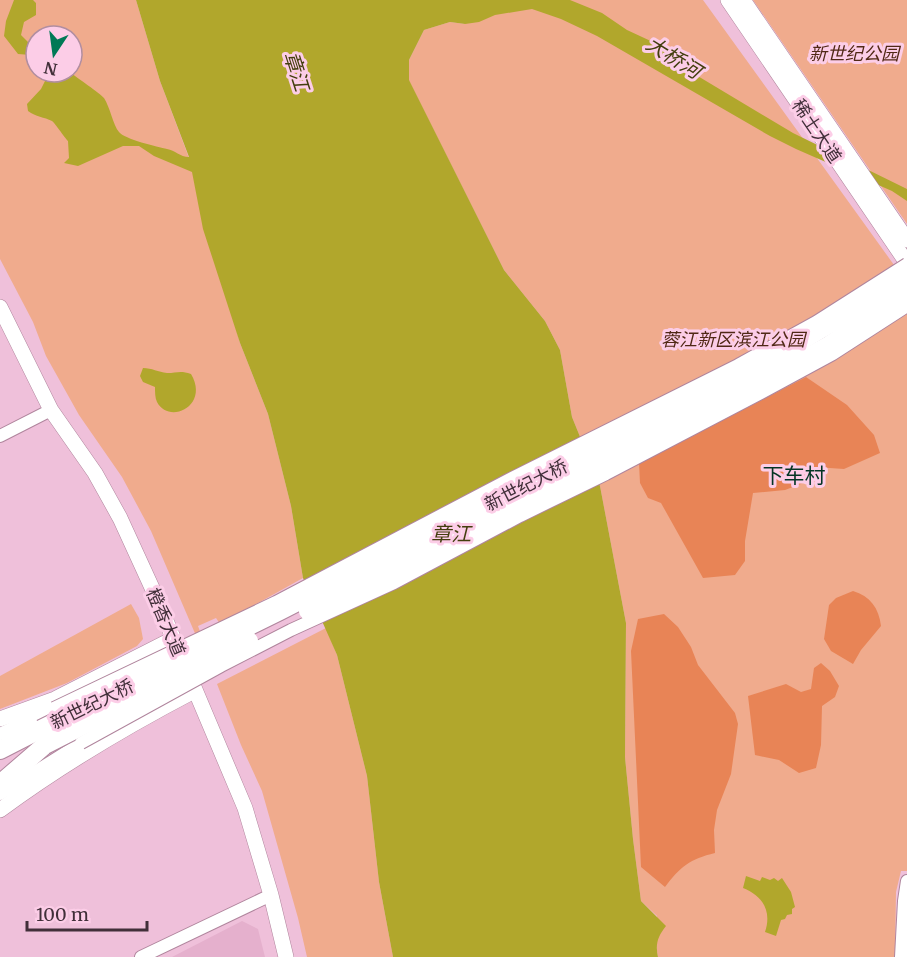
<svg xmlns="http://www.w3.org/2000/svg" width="907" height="957" viewBox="0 0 907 957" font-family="Merriweather,'Noto Sans SC',serif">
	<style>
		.built { fill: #e5b0cd }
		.green { fill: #f0ab8d; fill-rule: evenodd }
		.forest { fill: #e88456 }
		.water { fill: #b1a72c }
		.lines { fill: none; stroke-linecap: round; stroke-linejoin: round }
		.minor-casing { stroke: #b0859d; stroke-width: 14 }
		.major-casing { stroke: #b0859d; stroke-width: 16 }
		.highway-casing { stroke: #b0859d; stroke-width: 20 }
		.minor { stroke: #fff; stroke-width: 12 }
		.major { stroke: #fff; stroke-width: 15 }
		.highway { stroke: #fff; stroke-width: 18 }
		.minor-bridge-casing { stroke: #b0859d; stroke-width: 14; stroke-linecap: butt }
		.highway-bridge-casing { stroke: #b0859d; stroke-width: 20; stroke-linecap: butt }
		.minor-bridge { stroke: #fff; stroke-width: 12 }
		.highway-bridge { stroke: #fff; stroke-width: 18 }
		.labels { text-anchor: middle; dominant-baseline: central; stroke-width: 6; stroke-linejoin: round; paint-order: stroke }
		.park-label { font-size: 18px; font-style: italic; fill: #502815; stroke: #fccde7 }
		.street-label { font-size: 18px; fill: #412f39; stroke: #fccde7 }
		.water-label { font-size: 20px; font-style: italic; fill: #433e0d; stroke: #fccde7 }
		.quarter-label { font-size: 21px; fill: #033524; stroke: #fccde7 }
	</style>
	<rect width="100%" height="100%" fill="#efc0da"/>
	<path class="built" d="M242,921L258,929L265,957H172Z"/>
	<g class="green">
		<path d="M0,0H136L160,81L189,158L240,343L268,414L291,506L303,578L220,624L216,618L198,626L202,637L197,638L151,531L122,477L79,415L46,356L33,322L0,259ZM36,36H72V72H36Z"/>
		<path d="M480,0H703L907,283V871H901L896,892L895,957H658C655,945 658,929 657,916L641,901L633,839L625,757L626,623L600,486L572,417L560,350L545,321L504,270L408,79L409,60L424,30L450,22L465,24Z"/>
		<path d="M753,0H907V224Z"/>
		<path d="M131,604L139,618L143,639L137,646L67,683L0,709V676Z"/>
		<path d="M326,628L337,655L367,776L379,882L393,957H307L298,918L262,791L241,745L217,684Z"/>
	</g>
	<g class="forest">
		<path d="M806,377L847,405L874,435L880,453L844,469L815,467L806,482L785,490L753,493L745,541V561L735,575L703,578L661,503L648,498L640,483L639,463Z"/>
		<path d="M853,591C870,596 879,608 881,626L861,650L853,664L831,651L824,639L829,605L836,598Z"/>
		<path d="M664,614L678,627L691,647L698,665L735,713L738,724L731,774L717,810L714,830L715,853C690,859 680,867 665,887L641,867L631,651L638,619Z"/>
		<path d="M821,663L830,671L839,686L835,697L822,706L821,745L816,768L799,773L779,760L755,755L748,696L786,684L801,692L811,689L814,668Z"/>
	</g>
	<g class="water">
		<path d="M14,0H33L36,3V15L24,22L21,35L30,44L36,46V60L31,55L18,54L4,36L6,21Z"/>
		<path d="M136,0H570L602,13L627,30L655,43L676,63L793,133L907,189V201L892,191L796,149L770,136L597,36L561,19L532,9L495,15L479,22L465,24L450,22L424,30L409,60V80L504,270L545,321L560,350L572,417L600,486L626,623L625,757L633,839L641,901L666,926C658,936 655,944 658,957H393L379,882L367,776L337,655L303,578L291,506L268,414L240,343L203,229L192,172L154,156L139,146H123L78,166L64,163L69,158L68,141C64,137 55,123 52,121C44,117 36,117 28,111L27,104L41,89L47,77L45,72H70C77,78 100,93 104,98C110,107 113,125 119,132C124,139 158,147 167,149C175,150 180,157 189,157L160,81Z"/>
		<path d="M143,368C152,368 158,372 167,373C177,373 180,370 191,374C210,406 169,425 157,402C155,398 155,392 155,387L143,382L140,376Z"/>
		<path d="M746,876L760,881L762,877L770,880L774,878L778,881L782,878L791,892L795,907L792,909V914L787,915L785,919L781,920L776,936L765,932C772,911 763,896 743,888Z"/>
	</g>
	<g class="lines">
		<defs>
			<g id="minor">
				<path d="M0,436L51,410"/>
				<path d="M0,734L54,708"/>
				<path d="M0,794L81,743"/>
				<path d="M141,957L271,895"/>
				<path d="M901,957L904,901L907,881"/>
			</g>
			<g id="major">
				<path d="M728,0L907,263"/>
				<path d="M743,0L907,240"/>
				<path d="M0,307L51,410L95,473L120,518L153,590L245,808L271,895L286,957"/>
				<path d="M0,719L55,699L173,639"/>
				<path d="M0,810C61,765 127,726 194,691"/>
			</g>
			<g id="highway">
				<path d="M0,750L41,729"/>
				<path d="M0,784L45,745"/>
			</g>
		</defs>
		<use href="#minor" class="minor-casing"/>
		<use href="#major" class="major-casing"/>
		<use href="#highway" class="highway-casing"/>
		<use href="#minor" class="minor"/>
		<use href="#major" class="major"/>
		<use href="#highway" class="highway"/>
		<defs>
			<g id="minor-bridge">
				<path d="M54,708L276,602L508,480L738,365L816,322L907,264"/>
				<path d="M81,743L221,666L291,630L394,583L520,516L606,474L761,393L833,354L907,306"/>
			</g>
			<g id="highway-bridge">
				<path d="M308,611L757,385L829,345L907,294"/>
				<path d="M41,729L280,611L594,450L749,372L880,294L907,276"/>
				<path d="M45,745L249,641"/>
			</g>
		</defs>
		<use href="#minor-bridge" class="minor-bridge-casing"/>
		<use href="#highway-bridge" class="highway-bridge-casing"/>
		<use href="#minor-bridge" class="minor-bridge"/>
		<use href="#highway-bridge" class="highway-bridge"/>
	</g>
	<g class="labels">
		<g class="park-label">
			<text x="854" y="53">新世纪公园</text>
			<text x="733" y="339">蓉江新区滨江公园</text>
		</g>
		<g class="street-label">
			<text transform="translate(817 131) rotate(56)">稀土大道</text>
			<text transform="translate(526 485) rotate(-27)">新世纪大桥</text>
			<text transform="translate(166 622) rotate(67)">橙香大道</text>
			<text transform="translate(92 704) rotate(-26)">新世纪大桥</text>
		</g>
		<g class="water-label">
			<text transform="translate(674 57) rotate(32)">大桥河</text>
			<text transform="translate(297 71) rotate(72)">章江</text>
			<text x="451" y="533">章江</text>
		</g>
		<g class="quarter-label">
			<text x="794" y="475">下车村</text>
		</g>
	</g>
	<g transform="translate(54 54) rotate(193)"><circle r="28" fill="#fccde7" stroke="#b18ea1" stroke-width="1.5"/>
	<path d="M0-4.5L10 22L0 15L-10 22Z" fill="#007956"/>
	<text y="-9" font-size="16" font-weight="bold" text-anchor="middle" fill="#412f39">N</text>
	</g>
	<path d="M27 921v9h120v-9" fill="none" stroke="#412f39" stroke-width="3"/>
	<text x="36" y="921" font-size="18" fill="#412f39" stroke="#fccde7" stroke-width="4.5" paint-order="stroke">100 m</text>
</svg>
